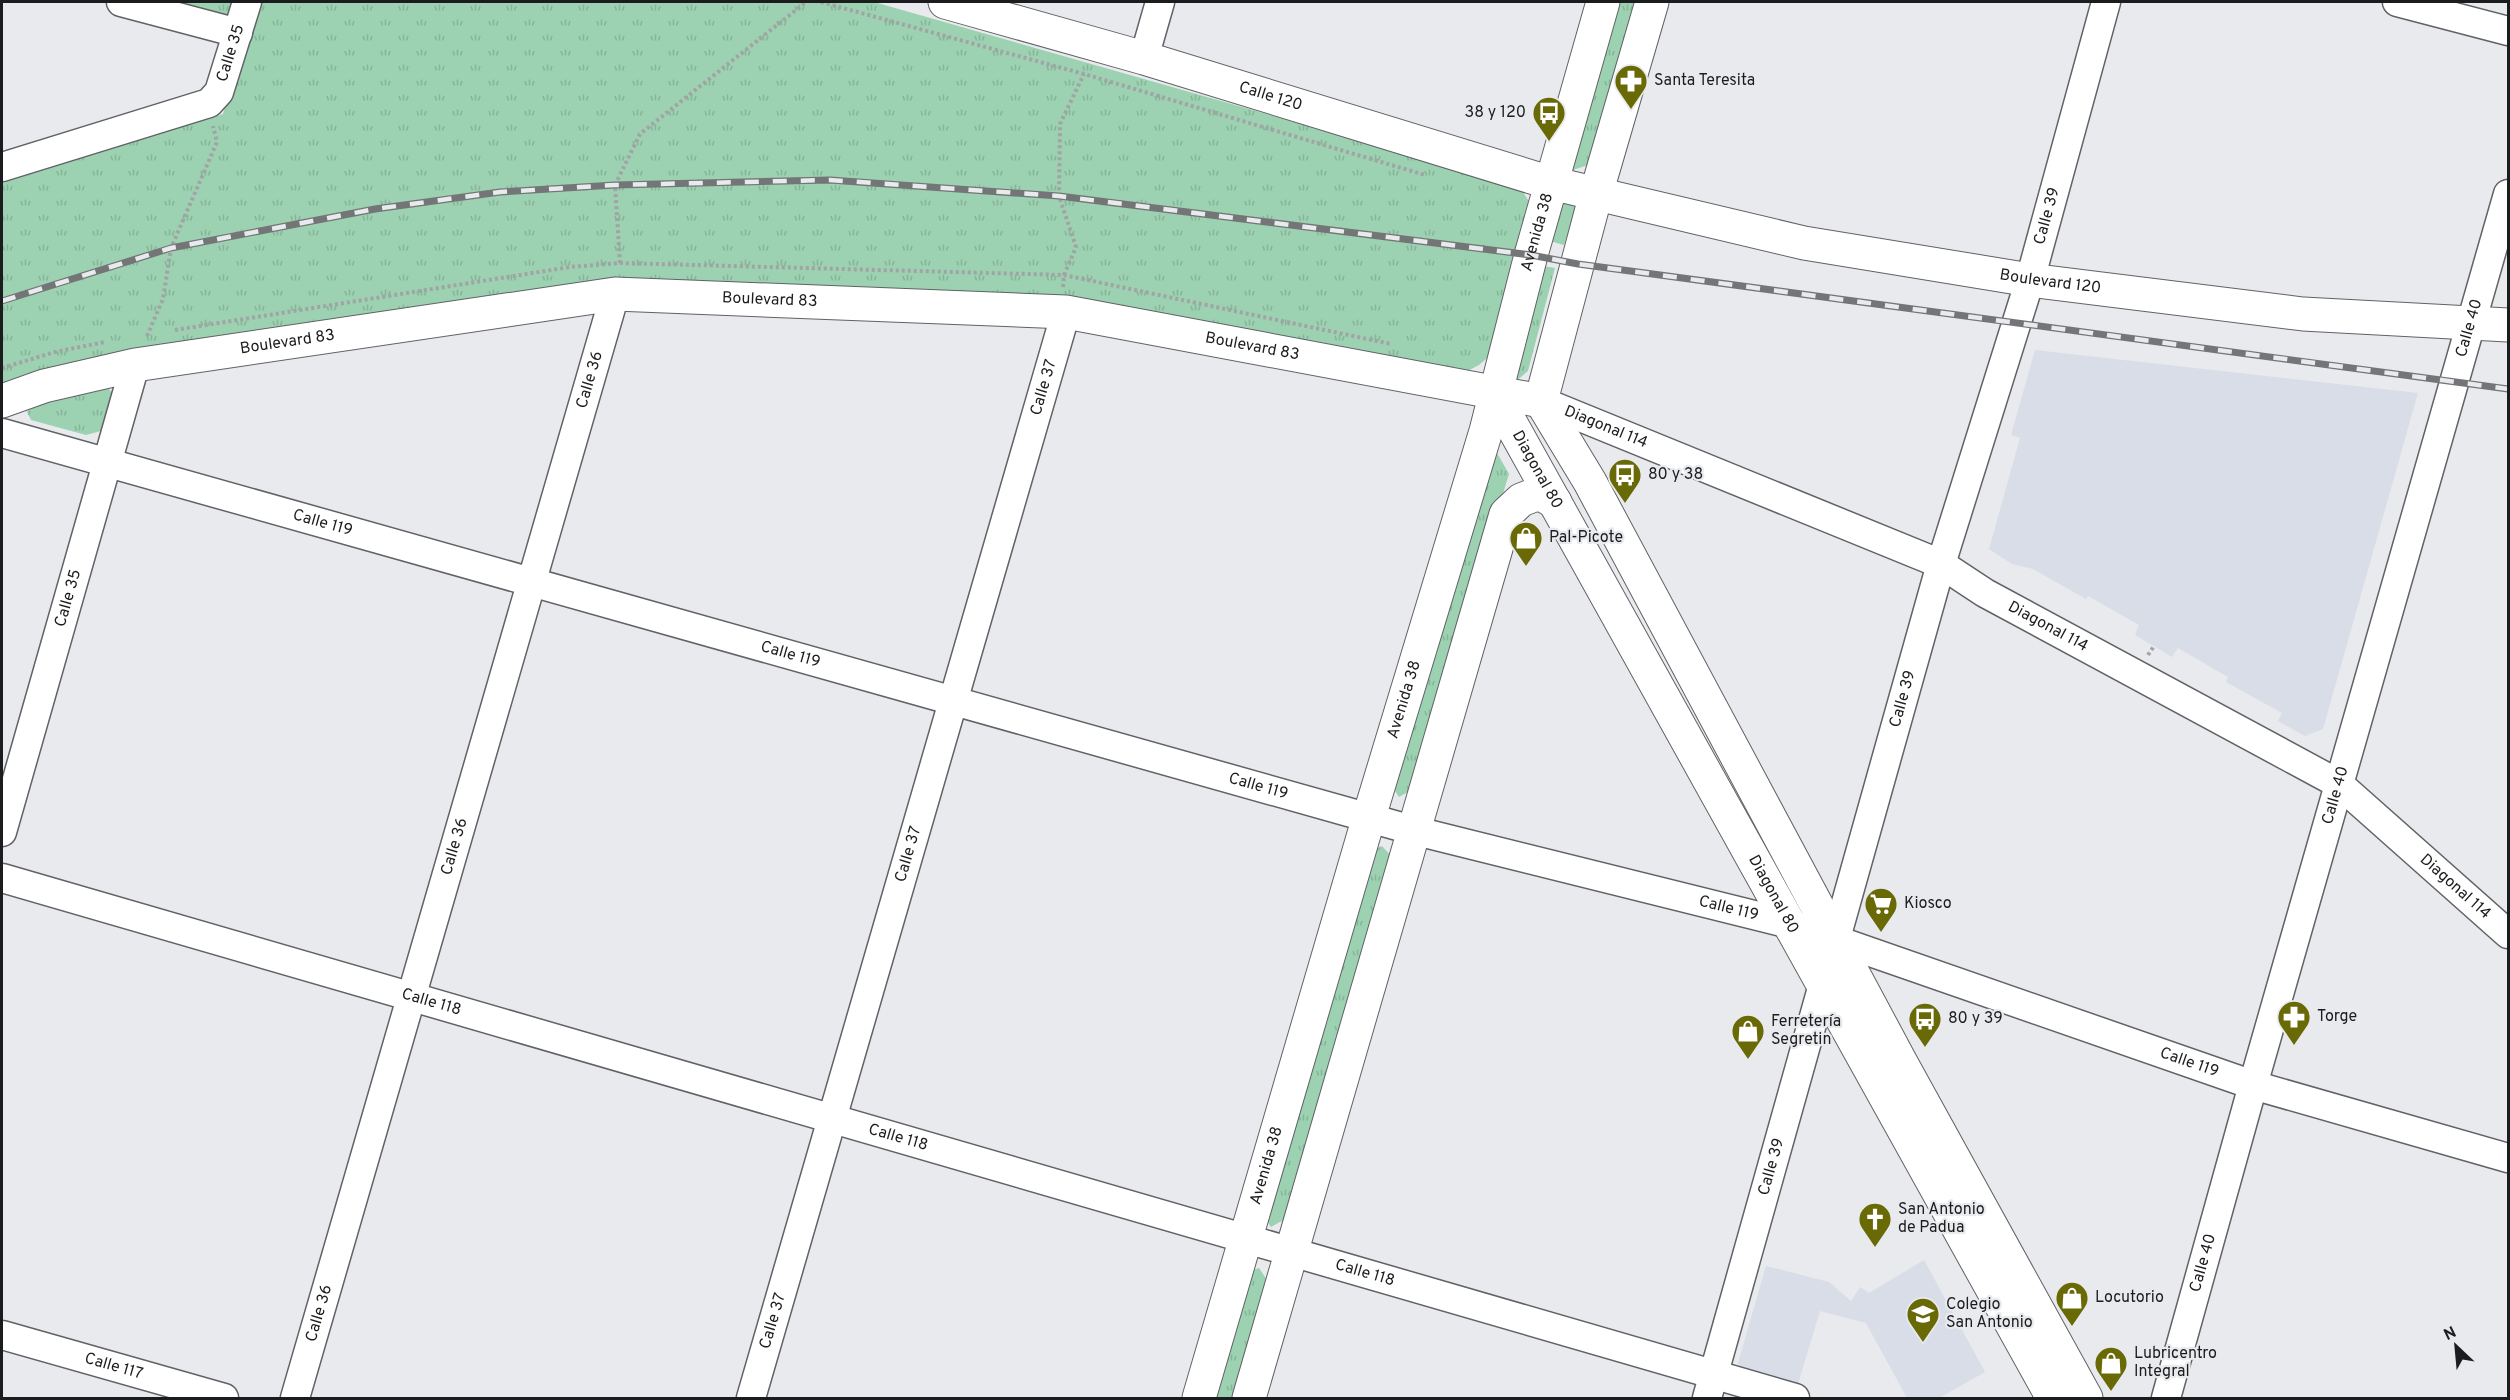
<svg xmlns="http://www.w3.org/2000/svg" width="2510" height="1400" viewBox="0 0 2510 1400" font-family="Overpass,sans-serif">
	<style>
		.built { fill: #d8dde8 }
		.grass { fill: url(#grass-tufts) }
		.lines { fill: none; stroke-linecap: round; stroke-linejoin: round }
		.minor-casing { stroke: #606265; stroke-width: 31 }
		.major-casing { stroke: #606265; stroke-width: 35 }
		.path { stroke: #a1a3a5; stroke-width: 4; stroke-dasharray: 3 3; stroke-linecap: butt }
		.minor { stroke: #fff; stroke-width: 28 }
		.major { stroke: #fff; stroke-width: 33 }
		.rail-casing { stroke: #747577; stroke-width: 7 }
		.rail { stroke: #e8eaed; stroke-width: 4.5; stroke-dasharray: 14; stroke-linecap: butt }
		.labels { text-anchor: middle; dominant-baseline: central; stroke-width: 4.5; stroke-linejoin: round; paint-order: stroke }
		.street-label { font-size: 16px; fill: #1b1c1d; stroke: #e8eaed }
		.poi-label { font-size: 16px; fill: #1b1c1d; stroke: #e8eaed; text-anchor: start }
	</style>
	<defs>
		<pattern id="grass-tufts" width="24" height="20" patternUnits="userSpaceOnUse" patternTransform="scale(1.5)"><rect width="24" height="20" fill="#9cd2b1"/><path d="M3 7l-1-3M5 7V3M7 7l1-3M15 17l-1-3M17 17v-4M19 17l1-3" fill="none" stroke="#86b498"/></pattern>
	</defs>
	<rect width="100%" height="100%" fill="#e8eaed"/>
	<g class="built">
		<path d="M2035,350L2418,393L2323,729L2305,736L2278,721L2282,713L2226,682L2228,677L2178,648L2172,657L2135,635L2139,625L2088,596L2086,599L2033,569L2012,564L1989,549L2020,438L2011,435Z"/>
		<path d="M1924,1260L1985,1372L1939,1398H1907L1866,1323L1820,1311L1798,1384L1743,1371L1738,1363L1766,1266L1829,1282L1851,1301L1860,1287L1869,1293Z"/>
	</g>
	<g class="grass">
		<path d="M177,2H874L1519,186L1530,203L1494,352L1479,365L1458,376L1063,296L616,281L179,342L25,375L2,384V181L223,114L249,23Z"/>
		<path d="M1612,2H1637L1591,164L1573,170L1565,156Z"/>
		<path d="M1557,191L1579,198L1564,245L1542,239Z"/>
		<path d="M1537,265L1555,268L1528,371L1516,381L1509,365Z"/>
		<path d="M103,381L112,393L101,431L86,435L31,420L27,412L31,403Z"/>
		<path d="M1493,446L1509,474L1413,789L1399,797L1390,783Z"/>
		<path d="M1382,846L1392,857L1287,1218L1271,1227L1261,1212L1369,852Z"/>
		<path d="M1259,1268L1267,1280L1233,1398H1207L1244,1273Z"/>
	</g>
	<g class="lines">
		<defs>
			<g id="minor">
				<path d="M121,2L238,33"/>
				<path d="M2397,2L2508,31"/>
				<path d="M1144,58L1160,2"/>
				<path id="s1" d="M2,167L209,103L219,92L247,2"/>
				<path id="s2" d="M1541,401L1941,564L1985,593L2339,784L2508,934"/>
				<path id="s3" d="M2,433L1412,830L1790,924L2253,1085L2508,1158"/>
				<path id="s4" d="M2,832L135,365"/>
				<path id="s5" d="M2,878L1795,1398"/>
				<path id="s6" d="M2,1335L224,1398"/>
				<path id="s7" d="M295,1398L615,294"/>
				<path id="s8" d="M751,1398L1066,312"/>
				<path id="s9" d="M1707,1398L1941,564L2030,280L2106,2"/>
				<path id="s10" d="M2166,1398L2253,1085L2508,194"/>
			</g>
			<g id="major">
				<path id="s11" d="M945,2L1144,58L1551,183L1804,243L2030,280L2303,314L2508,325"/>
				<path id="s12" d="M1494,393L2053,1398"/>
				<path id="s13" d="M2,401L44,386L135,365L615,294L1066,312L1541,401"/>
				<path d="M1541,401L1590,482L1900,1061L2086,1398"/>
				<path d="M1541,401L1596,194L1652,2"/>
				<path id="s14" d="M1199,1398L1369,817L1486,431L1531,255L1603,2"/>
				<path d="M1249,1398L1506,514L1521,500L1539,493L1555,502"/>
			</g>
		</defs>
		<use href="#minor" class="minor-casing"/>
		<use href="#major" class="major-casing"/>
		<g class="path">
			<path d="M821,2L1084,74L1425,175"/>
			<path d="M620,263L615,185L640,134L806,2"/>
			<path d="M1063,287L1064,275L1076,247L1059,196L1060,124L1084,74"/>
			<path d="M175,330L570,267L620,263L1064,275L1391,344"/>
			<path d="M147,336L163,299L171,248L217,142L213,126"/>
			<path d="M2,368L55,352L105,342"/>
			<path d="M2148,655L2154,646"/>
		</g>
		<use href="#minor" class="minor"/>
		<use href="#major" class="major"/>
		<defs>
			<path id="rail" d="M2,301L171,248L375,209L500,192L615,185L830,180L1059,196L1531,255L1578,264L2508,389"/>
		</defs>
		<use href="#rail" class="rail-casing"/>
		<use href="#rail" class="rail"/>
	</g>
	<defs>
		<symbol id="pharmacy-pin" viewBox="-11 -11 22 30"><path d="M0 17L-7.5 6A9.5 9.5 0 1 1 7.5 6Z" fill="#696906" stroke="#e8eaed"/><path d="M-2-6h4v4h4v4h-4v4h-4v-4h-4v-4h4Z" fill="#fff"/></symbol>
		<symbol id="bus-pin" viewBox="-11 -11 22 30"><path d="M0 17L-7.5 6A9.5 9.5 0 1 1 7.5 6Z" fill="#696906" stroke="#e8eaed"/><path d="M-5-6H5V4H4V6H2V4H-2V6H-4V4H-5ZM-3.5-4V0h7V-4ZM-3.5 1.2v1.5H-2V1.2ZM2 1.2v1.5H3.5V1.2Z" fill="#fff"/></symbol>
		<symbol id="shop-pin" viewBox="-11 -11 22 30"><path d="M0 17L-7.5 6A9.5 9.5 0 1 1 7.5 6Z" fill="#696906" stroke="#e8eaed"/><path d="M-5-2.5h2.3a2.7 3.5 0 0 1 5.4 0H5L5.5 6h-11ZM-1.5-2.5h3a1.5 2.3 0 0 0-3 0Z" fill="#fff"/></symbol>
		<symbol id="supermarket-pin" viewBox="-11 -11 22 30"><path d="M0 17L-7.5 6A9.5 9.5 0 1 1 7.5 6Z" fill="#696906" stroke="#e8eaed"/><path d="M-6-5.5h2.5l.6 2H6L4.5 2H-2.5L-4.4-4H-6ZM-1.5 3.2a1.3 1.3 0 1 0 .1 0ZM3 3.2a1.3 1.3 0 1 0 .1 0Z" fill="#fff"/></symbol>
		<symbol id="church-pin" viewBox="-11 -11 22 30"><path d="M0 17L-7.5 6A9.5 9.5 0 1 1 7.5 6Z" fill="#696906" stroke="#e8eaed"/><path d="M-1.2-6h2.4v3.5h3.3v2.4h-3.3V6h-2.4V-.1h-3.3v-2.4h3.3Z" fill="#fff"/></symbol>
		<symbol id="school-pin" viewBox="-11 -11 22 30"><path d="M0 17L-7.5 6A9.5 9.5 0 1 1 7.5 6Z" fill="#696906" stroke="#e8eaed"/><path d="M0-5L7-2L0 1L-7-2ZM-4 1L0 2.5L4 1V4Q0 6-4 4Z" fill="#fff"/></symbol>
	</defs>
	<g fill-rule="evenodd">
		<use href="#pharmacy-pin" x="1612" y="62" width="38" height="52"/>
		<use href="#bus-pin" x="1530" y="94" width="38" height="52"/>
		<use href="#bus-pin" x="1606" y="456" width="38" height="52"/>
		<use href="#shop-pin" x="1507" y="519" width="38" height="52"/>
		<use href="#supermarket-pin" x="1862" y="885" width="38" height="52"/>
		<use href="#pharmacy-pin" x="2275" y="998" width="38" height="52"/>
		<use href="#bus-pin" x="1906" y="1000" width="38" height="52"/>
		<use href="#shop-pin" x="1729" y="1012" width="38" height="52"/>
		<use href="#church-pin" x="1856" y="1200" width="38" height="52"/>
		<use href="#shop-pin" x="2053" y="1279" width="38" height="52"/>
		<use href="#school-pin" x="1904" y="1295" width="38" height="52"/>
		<use href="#shop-pin" x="2092" y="1344" width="38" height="52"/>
	</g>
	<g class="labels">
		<g class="street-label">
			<text stroke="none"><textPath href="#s1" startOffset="272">Calle 35</textPath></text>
			<text stroke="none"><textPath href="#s11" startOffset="339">Calle 120</textPath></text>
			<text stroke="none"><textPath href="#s9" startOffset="1230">Calle 39</textPath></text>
			<text stroke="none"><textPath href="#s14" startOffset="1214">Avenida 38</textPath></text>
			<text stroke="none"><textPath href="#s11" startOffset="1142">Boulevard 120</textPath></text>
			<text stroke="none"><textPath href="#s13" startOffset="778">Boulevard 83</textPath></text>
			<text stroke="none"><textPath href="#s10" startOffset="1112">Calle 40</textPath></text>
			<text stroke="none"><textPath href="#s13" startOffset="292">Boulevard 83</textPath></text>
			<text stroke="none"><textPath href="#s13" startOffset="1264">Boulevard 83</textPath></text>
			<text stroke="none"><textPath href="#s7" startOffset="1060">Calle 36</textPath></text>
			<text stroke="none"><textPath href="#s8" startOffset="1052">Calle 37</textPath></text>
			<text stroke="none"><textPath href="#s2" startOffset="70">Diagonal 114</textPath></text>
			<text stroke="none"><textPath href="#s12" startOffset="88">Diagonal 80</textPath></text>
			<text stroke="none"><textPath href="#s3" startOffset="333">Calle 119</textPath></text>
			<text stroke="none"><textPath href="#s4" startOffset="243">Calle 35</textPath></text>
			<text stroke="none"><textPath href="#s2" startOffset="556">Diagonal 114</textPath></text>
			<text stroke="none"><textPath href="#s3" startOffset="819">Calle 119</textPath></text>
			<text stroke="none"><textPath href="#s9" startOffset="726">Calle 39</textPath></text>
			<text stroke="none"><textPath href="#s14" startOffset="728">Avenida 38</textPath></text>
			<text stroke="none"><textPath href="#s3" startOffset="1305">Calle 119</textPath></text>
			<text stroke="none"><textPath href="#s10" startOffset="626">Calle 40</textPath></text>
			<text stroke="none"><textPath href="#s7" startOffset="574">Calle 36</textPath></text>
			<text stroke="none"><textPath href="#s8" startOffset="566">Calle 37</textPath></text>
			<text stroke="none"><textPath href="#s2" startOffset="1042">Diagonal 114</textPath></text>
			<text stroke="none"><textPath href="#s12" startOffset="574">Diagonal 80</textPath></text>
			<text stroke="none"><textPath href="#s3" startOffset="1791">Calle 119</textPath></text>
			<text stroke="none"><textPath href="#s5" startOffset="447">Calle 118</textPath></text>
			<text stroke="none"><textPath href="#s3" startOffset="2277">Calle 119</textPath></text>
			<text stroke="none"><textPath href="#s5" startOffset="933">Calle 118</textPath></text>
			<text stroke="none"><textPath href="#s14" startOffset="242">Avenida 38</textPath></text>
			<text stroke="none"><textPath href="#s9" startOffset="240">Calle 39</textPath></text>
			<text stroke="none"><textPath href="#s10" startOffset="140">Calle 40</textPath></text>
			<text stroke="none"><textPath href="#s5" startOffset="1419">Calle 118</textPath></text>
			<text stroke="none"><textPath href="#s7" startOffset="88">Calle 36</textPath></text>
			<text stroke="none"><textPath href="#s8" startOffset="80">Calle 37</textPath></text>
			<text stroke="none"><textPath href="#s6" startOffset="116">Calle 117</textPath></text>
		</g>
		<g class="poi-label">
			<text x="1654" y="81">Santa Teresita</text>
			<text x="1526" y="113" text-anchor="end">38 y 120</text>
			<text x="1648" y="475">80 y 38</text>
			<text x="1549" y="538">Pal-Picote</text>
			<text x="1904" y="904">Kiosco</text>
			<text x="2317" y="1017">Torge</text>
			<text x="1948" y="1019">80 y 39</text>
			<text x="1771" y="1022">Ferretería<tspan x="1771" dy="18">Segretin</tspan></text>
			<text x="1898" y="1210">San Antonio<tspan x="1898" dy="18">de Padua</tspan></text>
			<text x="2095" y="1298">Locutorio</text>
			<text x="1946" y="1305">Colegio<tspan x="1946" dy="18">San Antonio</tspan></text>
			<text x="2134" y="1354">Lubricentro<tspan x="2134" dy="18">Integral</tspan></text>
		</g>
	</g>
	<rect width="2510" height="1400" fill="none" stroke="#1b1c1d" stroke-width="6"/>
	<g transform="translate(2456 1346) rotate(334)" stroke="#e8eaed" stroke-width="4.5" paint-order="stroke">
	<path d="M0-4.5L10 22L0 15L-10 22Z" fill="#1b1c1d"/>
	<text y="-9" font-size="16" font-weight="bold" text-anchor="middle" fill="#1b1c1d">N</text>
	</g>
</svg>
